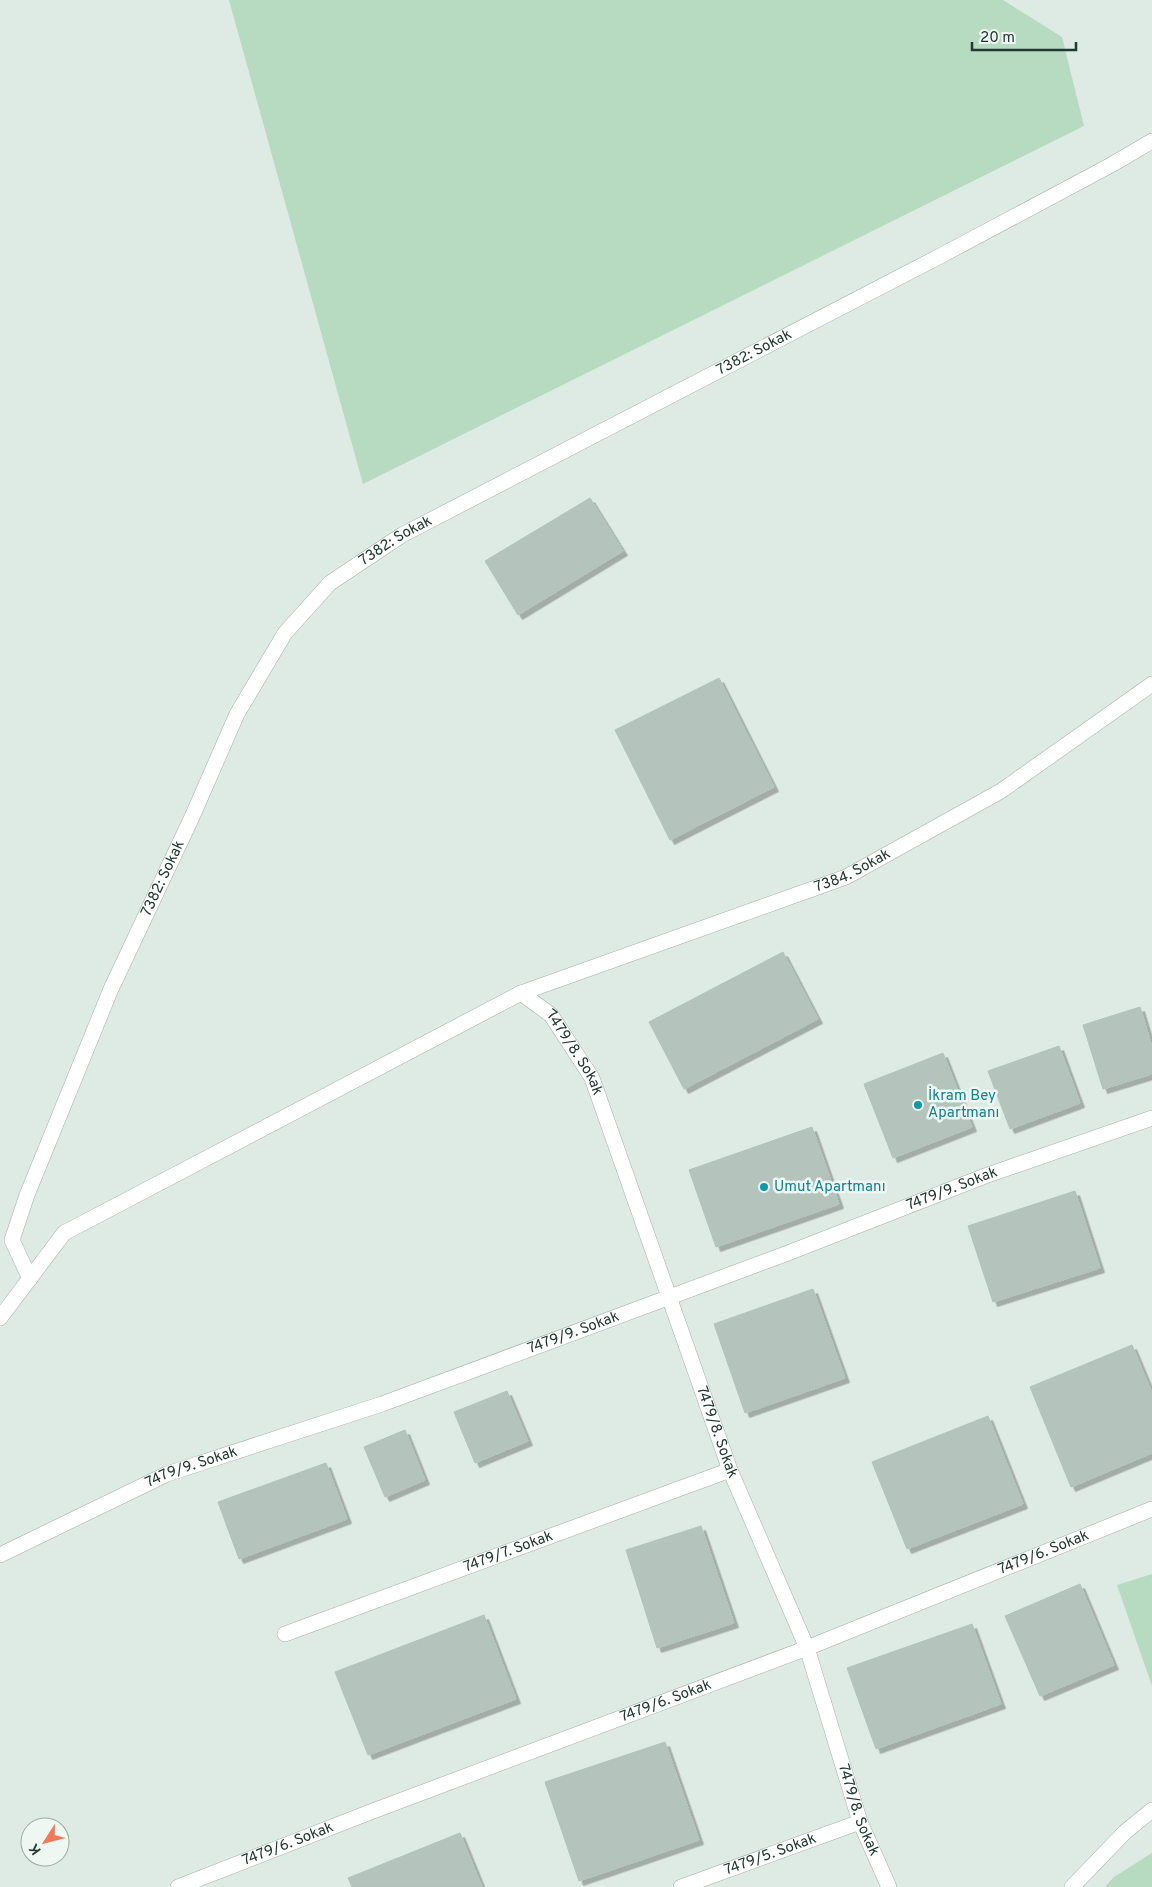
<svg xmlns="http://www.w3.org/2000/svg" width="1152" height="1887" viewBox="0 0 1152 1887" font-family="Overpass,sans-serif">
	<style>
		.green { fill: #b7dbc0 }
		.building { fill: #b4c4bd; stroke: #b1c3bb; filter: url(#shadow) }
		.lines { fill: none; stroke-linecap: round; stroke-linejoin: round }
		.minor-casing { stroke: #a1b1ab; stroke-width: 16 }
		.tertiary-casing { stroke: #a1b1ab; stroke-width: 16 }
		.minor { stroke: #fff; stroke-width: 15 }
		.tertiary { stroke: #fff; stroke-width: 15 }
		.culture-dot { fill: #0f9aa8; stroke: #eff7f2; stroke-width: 2 }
		.labels { text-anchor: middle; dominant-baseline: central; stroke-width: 5; stroke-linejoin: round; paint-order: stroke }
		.street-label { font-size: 15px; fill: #203932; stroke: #eff7f2 }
		.culture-label { font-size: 15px; fill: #0d838f; stroke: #eff7f2; text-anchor: start }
	</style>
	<defs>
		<filter id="shadow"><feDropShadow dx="4.5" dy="4.5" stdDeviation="0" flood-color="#0004"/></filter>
	</defs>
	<rect width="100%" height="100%" fill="#deeae4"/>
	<g class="green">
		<path d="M229,0H1003L1062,37L1084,126L363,484Z"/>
		<path d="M1152,1574V1686L1117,1585Z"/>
		<path d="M1152,1853V1887H1105L1114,1877Z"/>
	</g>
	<g class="building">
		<path d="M590,498L623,551L518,615L485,561Z"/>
		<path d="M719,678L774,787L670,840L615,730Z"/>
		<path d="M783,952L818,1019L684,1089L649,1022Z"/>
		<path d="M1140,1007L1152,1047V1074L1103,1089L1083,1025Z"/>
		<path d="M1059,1046L1080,1103L1010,1129L988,1071Z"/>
		<path d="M943,1053L972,1127L893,1158L864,1084Z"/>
		<path d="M812,1127L839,1204L716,1247L689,1170Z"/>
		<path d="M1075,1191L1100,1268L993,1302L968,1226Z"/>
		<path d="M813,1289L845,1378L745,1413L714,1324Z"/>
		<path d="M1132,1345L1152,1393V1453L1071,1487L1030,1387Z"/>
		<path d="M507,1391L528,1441L475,1463L454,1412Z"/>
		<path d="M988,1416L1023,1504L907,1549L872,1462Z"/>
		<path d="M405,1430L425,1480L385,1497L364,1447Z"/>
		<path d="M326,1463L347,1519L239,1559L218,1502Z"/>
		<path d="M701,1526L734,1623L657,1648L626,1550Z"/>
		<path d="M1080,1584L1114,1665L1040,1696L1005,1616Z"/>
		<path d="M484,1615L516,1699L368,1755L335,1672Z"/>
		<path d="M972,1624L1001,1704L876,1749L847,1668Z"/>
		<path d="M665,1742L699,1840L579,1881L545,1782Z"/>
		<path d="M460,1833L482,1887H352L348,1878Z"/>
	</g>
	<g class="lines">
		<defs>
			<g id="minor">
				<path id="s1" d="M521,993L551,1015L592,1078L730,1470L807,1648L860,1822L889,1887"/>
				<path id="s2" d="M30,1279L12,1240L27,1195L111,989L192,817L237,714L285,633L330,583L402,535L944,254L1111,165L1152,141"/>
				<path id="s3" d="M0,1318L64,1233L521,993L846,877L1001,791L1152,684"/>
				<path id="s4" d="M0,1555L167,1474L382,1404L788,1253L985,1176L1152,1118"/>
				<path id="s5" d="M285,1634L730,1470"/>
				<path id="s6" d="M178,1887L373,1811L807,1648L1152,1509"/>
				<path id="s7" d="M681,1887L860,1822"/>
			</g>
			<path id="tertiary" d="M1072,1887L1125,1832L1152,1810"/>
		</defs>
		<use href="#minor" class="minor-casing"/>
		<use href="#tertiary" class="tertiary-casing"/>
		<use href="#minor" class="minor"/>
		<use href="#tertiary" class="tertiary"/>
	</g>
	<g class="culture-dot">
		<circle cx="918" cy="1105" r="5"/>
		<circle cx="764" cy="1187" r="5"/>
	</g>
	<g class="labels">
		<g class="street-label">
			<text stroke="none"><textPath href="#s2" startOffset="1260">7382: Sokak</textPath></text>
			<text stroke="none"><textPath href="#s2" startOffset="855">7382: Sokak</textPath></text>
			<text stroke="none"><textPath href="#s3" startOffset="976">7384. Sokak</textPath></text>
			<text stroke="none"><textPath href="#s2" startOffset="435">7382: Sokak</textPath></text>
			<text stroke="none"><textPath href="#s1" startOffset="82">7479/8. Sokak</textPath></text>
			<text stroke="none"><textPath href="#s4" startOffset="1021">7479/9. Sokak</textPath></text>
			<text stroke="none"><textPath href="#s4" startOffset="616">7479/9. Sokak</textPath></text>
			<text stroke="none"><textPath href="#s1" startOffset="488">7479/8. Sokak</textPath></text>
			<text stroke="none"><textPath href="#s4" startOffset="211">7479/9. Sokak</textPath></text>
			<text stroke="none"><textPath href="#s5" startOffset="238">7479/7. Sokak</textPath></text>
			<text stroke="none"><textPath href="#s6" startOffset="928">7479/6. Sokak</textPath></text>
			<text stroke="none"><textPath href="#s6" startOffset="522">7479/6. Sokak</textPath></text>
			<text stroke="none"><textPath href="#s1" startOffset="892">7479/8. Sokak</textPath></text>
			<text stroke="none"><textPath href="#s6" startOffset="118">7479/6. Sokak</textPath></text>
			<text stroke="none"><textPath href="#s7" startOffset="95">7479/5. Sokak</textPath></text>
		</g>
		<g class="culture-label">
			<text x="928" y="1096">İkram Bey<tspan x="928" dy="17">Apartmanı</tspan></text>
			<text x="774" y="1187">Umut Apartmanı</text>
		</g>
	</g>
	<g transform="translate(45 1842) rotate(234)"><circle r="24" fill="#eff7f2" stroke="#9caba5"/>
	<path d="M0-4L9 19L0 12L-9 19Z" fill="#f07956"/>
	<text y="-8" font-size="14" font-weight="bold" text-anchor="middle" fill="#203932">K</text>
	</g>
	<path d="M972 42v8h104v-8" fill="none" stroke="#203932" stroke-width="2.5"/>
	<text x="980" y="42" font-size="15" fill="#203932" stroke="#eff7f2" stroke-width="4" paint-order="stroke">20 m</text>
</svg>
